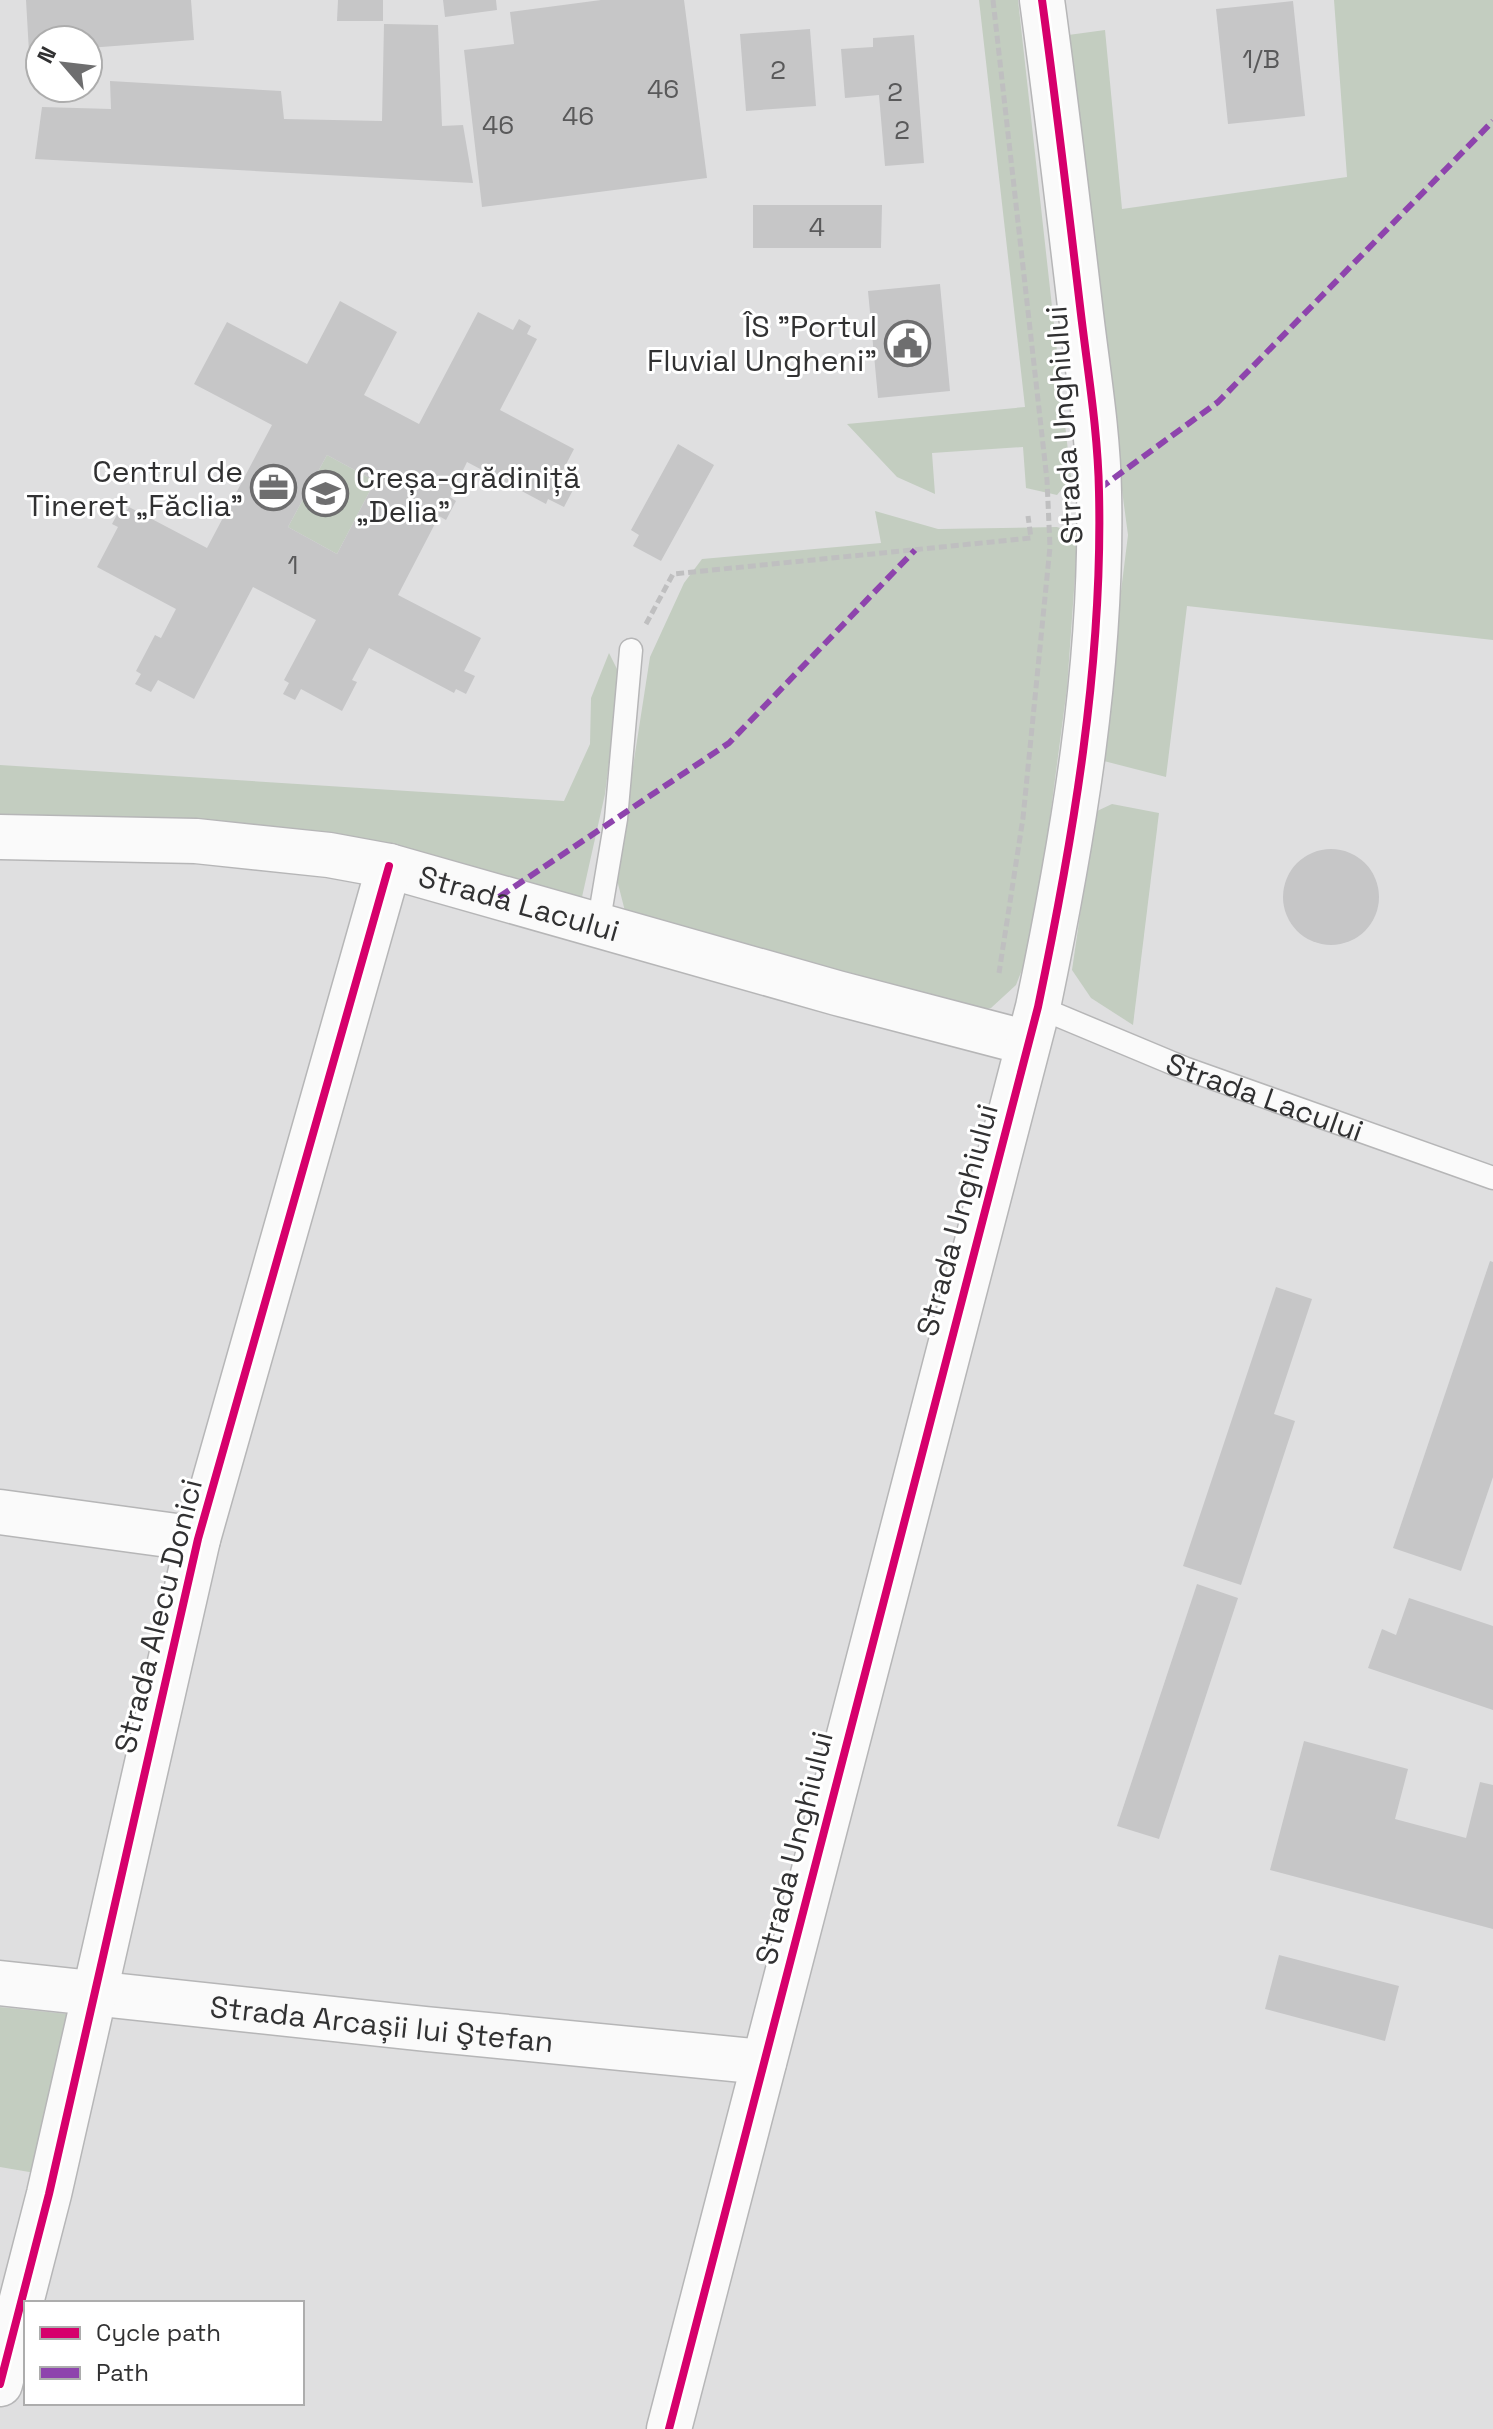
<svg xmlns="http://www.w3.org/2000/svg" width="1493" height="2429" viewBox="0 0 1493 2429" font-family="'Space Grotesk',sans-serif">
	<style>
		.green { fill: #c3cdc0 }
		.building { fill: #c6c6c7; fill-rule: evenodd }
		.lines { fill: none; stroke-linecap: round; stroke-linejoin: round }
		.service-casing { stroke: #b6b6b7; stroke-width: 25 }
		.minor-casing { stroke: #b6b6b7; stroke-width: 47 }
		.path { stroke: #bfbfc0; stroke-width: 5; stroke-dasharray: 8 4; stroke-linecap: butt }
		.service { stroke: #fafafa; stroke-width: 22 }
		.minor { stroke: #fafafa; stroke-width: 44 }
		.quiet { stroke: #8e44ad; stroke-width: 6; stroke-dasharray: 12 6; stroke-linecap: butt }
		.cycleway-casing { stroke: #fff; stroke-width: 13 }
		.cycleway { stroke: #d6006c; stroke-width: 8 }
		.labels { text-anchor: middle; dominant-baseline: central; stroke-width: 6; stroke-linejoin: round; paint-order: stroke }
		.number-label { font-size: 26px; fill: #59595a }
		.poi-label { font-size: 30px; fill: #313132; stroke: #fff; text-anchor: end }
		.street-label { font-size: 30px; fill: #313132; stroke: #fff }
	</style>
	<rect width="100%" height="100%" fill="#dfdfe0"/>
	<g class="green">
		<path d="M979,0H1018L1071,478L1057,495L1026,488L1023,447L932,453L935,494L897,477L847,424L1025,407Z"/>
		<path d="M1334,0H1493V640L1187,606L1166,777L1100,760L1128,535L1061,36L1105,30L1122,209L1347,177Z"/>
		<path d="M327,455L375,481L337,554L288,527Z"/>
		<path d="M875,511L938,529L1057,527L1078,534L1067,688L1034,939L1016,985L991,1008L977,1010L627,919L616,876L650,657L684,583L702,559L881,543Z"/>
		<path d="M609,653L620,675L605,794L582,897L450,863L222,821L0,815V765L564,801L590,744L591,698Z"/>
		<path d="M1112,804L1159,813L1133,1025L1091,998L1072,970L1095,812Z"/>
		<path d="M0,2007L68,2014L41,2174L0,2167Z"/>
	</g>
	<g class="building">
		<path d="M26,0H191L194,40L88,48V40H40V51L29,52Z"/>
		<path d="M338,0H383V21H337Z"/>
		<path d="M443,0H496L497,10L445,17Z"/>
		<path d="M601,0H684L707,178L482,207L464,50L514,44L510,12Z"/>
		<path d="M1293,1L1305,116L1228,124L1216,9Z"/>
		<path d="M384,24L438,25L442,126L463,125L473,183L35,159L42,107L111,109L110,81L281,91L284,119L382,121Z"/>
		<path d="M810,29L816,106L746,111L740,34Z"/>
		<path d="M914,35L924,163L885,166L879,95L845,98L841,49L873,47V38Z"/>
		<path d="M753,205H882L881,248H753Z"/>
		<path d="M940,284L950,391L878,398L868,291Z"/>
		<path d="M340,301L397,332L364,395L419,424L478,312L513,330L519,319L531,326L527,334L537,339L500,410L574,449L557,482L573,490L564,507L548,499L546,504L467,462L450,497L456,501L446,520L439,516L398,595L481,638L464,671L475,676L466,694L456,689L454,693L369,648L352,680L357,682L342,711L301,689L295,700L283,694L289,683L284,680L316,620L253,587L194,699L158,680L151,692L135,684L141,674L136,671L155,635L161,638L176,609L97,567L118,527L112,524L119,511L125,514L129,507L207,548L272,425L194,384L227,322L307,364ZM327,455L375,481L337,554L288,527Z"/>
		<path d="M678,444L714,465L661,561L633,546L639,535L631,530Z"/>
		<circle cx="1331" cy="897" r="48"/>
		<path d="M1490,1261L1493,1262V1477L1461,1571L1393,1548Z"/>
		<path d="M1276,1287L1312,1299L1274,1414L1295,1421L1241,1585L1183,1566Z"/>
		<path d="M1197,1584L1238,1598L1159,1839L1117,1826Z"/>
		<path d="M1409,1598L1493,1626V1710L1368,1668L1382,1629L1396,1635Z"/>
		<path d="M1304,1741L1408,1769L1395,1819L1466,1838L1480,1782L1493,1785V1929L1270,1870Z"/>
		<path d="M1279,1955L1399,1986L1385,2041L1265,2009Z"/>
	</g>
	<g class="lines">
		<defs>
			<g id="service">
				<path d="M598,926L616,819L631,650"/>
				<path id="s1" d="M1038,1007L1184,1068L1493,1178"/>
			</g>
			<g id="minor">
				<path id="s2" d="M0,837L196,841L329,855L389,866L837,993L1028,1043"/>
				<path d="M0,1512L198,1539"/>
				<path id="s3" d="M0,1983L426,2029L764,2062"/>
				<path d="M0,2384L49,2194L198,1539L389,866"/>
				<path d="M669,2429L1038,1007C1073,839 1103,664 1099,492C1098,430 1087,367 1080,306C1068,204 1056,102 1042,0"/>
			</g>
		</defs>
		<use href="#service" class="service-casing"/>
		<use href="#minor" class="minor-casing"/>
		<g class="path">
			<path d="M993,0L1047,480L1050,547L1023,818L999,973"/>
			<path d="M646,624L673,574L1031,538L1028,516"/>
		</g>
		<use href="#service" class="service"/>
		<use href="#minor" class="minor"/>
		<g class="quiet">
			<path d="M1099,489L1218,402L1493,121"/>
			<path d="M499,897L729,743L915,550"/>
		</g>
		<defs>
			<g id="cycleway">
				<path d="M0,2384L49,2194L198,1539L389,866"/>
				<path d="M669,2429L1038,1007C1073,839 1103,664 1099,492C1098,430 1087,367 1080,306C1068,204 1056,102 1042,0"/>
			</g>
		</defs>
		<use href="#cycleway" class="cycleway-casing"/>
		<use href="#cycleway" class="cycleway"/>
	</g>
	<defs>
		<symbol id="civic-ring" viewBox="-11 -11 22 22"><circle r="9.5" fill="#fff" stroke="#6e6e6f" stroke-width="1.5"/><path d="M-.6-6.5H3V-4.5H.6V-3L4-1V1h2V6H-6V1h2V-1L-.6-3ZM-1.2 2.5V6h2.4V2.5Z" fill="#6e6e6f"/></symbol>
		<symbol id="office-ring" viewBox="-11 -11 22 22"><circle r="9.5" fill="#fff" stroke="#6e6e6f" stroke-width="1.5"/><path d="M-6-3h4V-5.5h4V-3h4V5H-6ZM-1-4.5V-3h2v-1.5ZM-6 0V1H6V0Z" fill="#6e6e6f"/></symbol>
		<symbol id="school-ring" viewBox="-11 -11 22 22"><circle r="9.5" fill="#fff" stroke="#6e6e6f" stroke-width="1.5"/><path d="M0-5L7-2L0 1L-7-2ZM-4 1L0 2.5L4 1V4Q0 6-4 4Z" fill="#6e6e6f"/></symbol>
	</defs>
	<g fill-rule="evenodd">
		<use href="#civic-ring" x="882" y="318" width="51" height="51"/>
		<use href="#office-ring" x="248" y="462" width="51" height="51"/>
		<use href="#school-ring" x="300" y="468" width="51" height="51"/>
	</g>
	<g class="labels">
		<g class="number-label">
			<text x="1261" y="59">1/B</text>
			<text x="778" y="70">2</text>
			<text x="663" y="89">46</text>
			<text x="895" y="92">2</text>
			<text x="578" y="116">46</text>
			<text x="498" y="125">46</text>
			<text x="902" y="130">2</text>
			<text x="817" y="227">4</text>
			<text x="293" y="565">1</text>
		</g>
		<g class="poi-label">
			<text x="877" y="326">ÎS "Portul<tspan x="877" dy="34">Fluvial Ungheni"</tspan></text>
			<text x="243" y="471">Centrul de<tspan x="243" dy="34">Tineret „Făclia”</tspan></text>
			<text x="356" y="477" text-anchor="start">Creșa-grădiniță<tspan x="356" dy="34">„Delia”</tspan></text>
		</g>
		<g class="street-label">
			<text transform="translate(1064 425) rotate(-94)">Strada Unghiului</text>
			<text stroke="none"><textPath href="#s2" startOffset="526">Strada Lacului</textPath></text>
			<text stroke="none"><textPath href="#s1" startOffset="244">Strada Lacului</textPath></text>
			<text transform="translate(957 1220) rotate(-75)">Strada Unghiului</text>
			<text transform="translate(158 1616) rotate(-76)">Strada Alecu Donici</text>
			<text transform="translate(794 1848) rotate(-76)">Strada Unghiului</text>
			<text stroke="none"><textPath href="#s3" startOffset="384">Strada Arcașii lui Ştefan</textPath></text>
		</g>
	</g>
	<rect x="24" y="2301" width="280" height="104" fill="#ffffff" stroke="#adadad" stroke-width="2"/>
	<rect x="40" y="2327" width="40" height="12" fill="#d6006c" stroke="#adadad" stroke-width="2"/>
	<text x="96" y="2341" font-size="24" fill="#313132">Cycle path</text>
	<rect x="40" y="2367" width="40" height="12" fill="#8e44ad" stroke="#adadad" stroke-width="2"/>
	<text x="96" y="2381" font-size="24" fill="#313132">Path</text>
	<g transform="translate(64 64) rotate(298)"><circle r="38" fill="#ffffff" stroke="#adadad" stroke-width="2"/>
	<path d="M0-6L14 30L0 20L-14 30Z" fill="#6e6e6f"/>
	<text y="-12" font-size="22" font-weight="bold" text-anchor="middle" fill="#313132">N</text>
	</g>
</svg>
